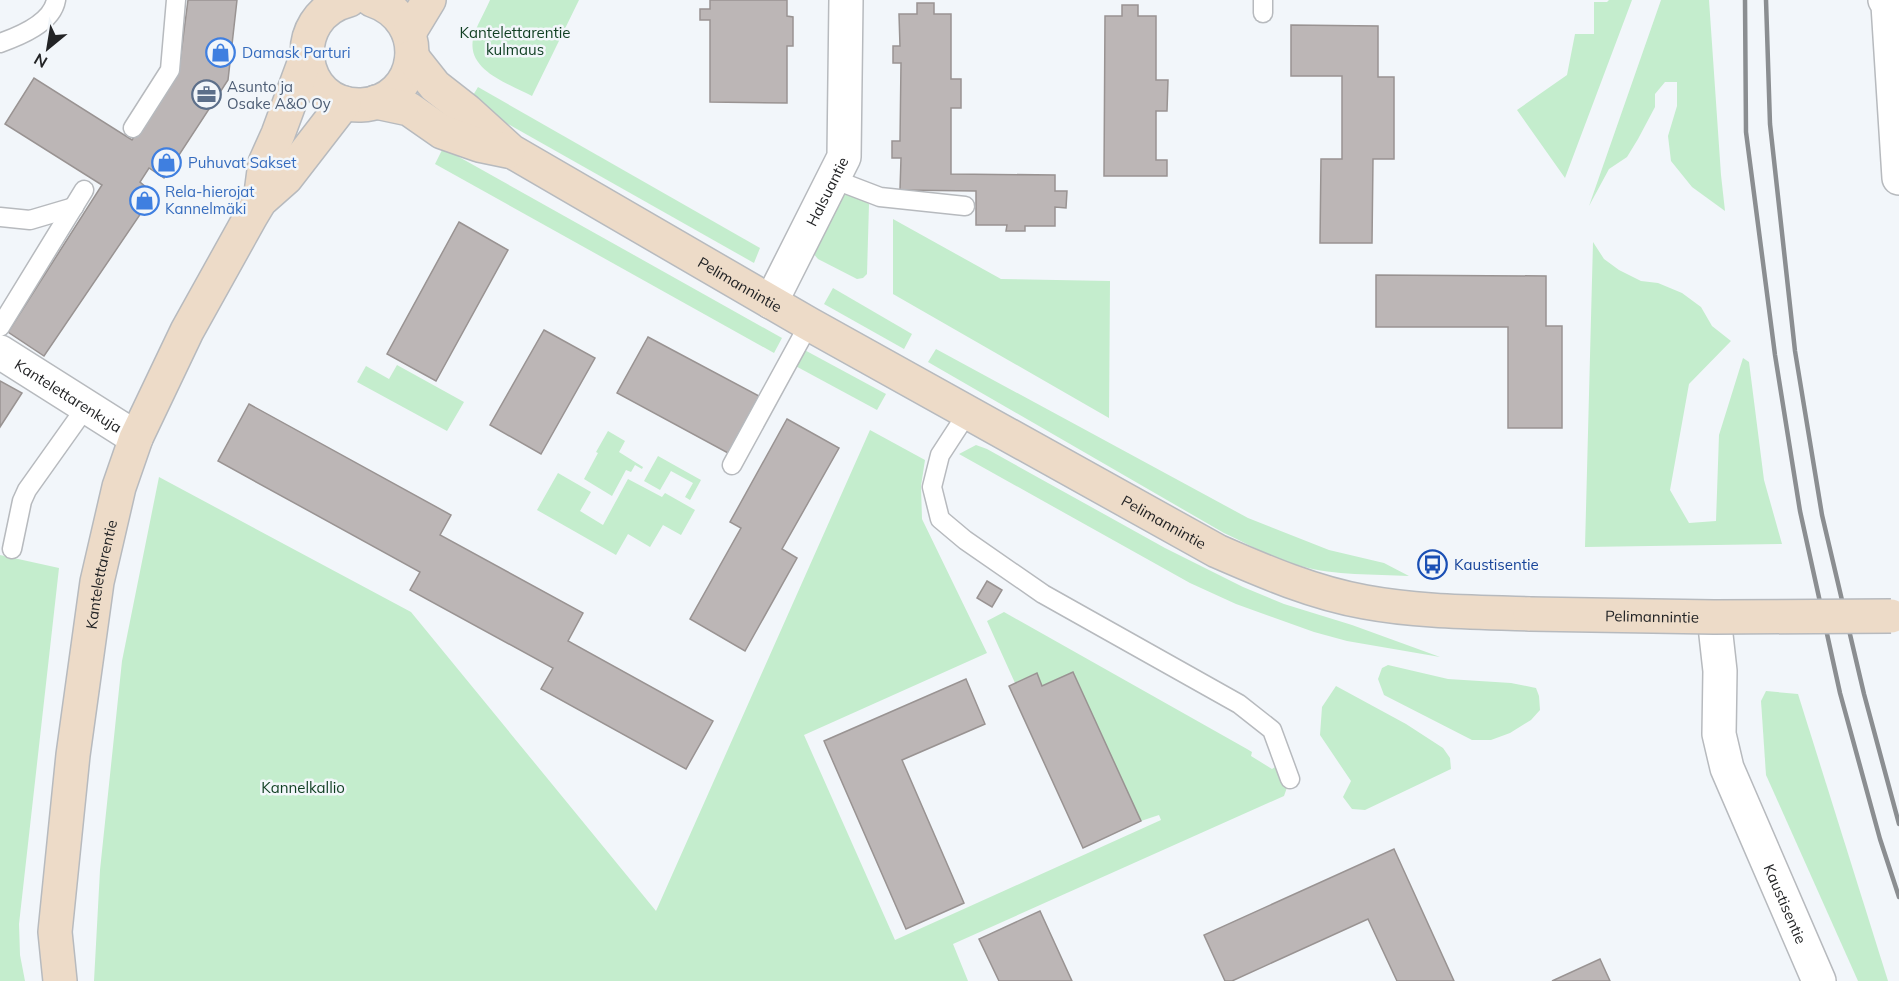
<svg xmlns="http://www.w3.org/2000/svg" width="1899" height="981" viewBox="0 0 1899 981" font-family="Mulish,sans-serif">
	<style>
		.green { fill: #c4edcd }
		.building { fill: #bcb6b6; stroke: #999392; stroke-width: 1.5 }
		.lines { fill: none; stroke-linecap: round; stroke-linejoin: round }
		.lane-casing { stroke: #b7babe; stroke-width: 21 }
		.street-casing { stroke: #b7babe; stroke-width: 36 }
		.secondary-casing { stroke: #b7babe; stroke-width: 36 }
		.lane { stroke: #fff; stroke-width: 18 }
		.street { stroke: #fff; stroke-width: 33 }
		.secondary { stroke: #eddbc8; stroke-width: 33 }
		.rail { stroke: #8b8e91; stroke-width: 4.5 }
		.secondary-bridge-casing { stroke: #b7babe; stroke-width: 36; stroke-linecap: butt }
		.secondary-bridge { stroke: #eddbc8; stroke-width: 33 }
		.labels { text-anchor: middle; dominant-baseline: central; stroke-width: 5; stroke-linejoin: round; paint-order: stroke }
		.park-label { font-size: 15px; fill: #0f3e21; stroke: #f2f6fa }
		.shop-label { font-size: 15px; fill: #366cbe; stroke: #f2f6fa; text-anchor: start }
		.service-label { font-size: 15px; fill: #4e5e75; stroke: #f2f6fa; text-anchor: start }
		.street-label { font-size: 15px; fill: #222325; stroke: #f2f6fa }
		.transit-label { font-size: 15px; fill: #164399; stroke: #f2f6fa; text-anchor: start }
	</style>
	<rect width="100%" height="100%" fill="#f2f6fa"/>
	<g class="green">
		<path d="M490,0H579L532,96C510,84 467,71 473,39C476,26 485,12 490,0Z"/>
		<path d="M1609,0H1632L1565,178L1517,110L1567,75L1575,34H1594V2H1607Z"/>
		<path d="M1661,0H1709L1721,175L1725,211L1692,187L1671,161L1668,136L1677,106V82H1665L1655,94V107L1638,139L1627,157L1609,169L1589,206Z"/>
		<path d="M478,87L760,248L754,263L469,102Z"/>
		<path d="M443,148L782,338L774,353L435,164Z"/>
		<path d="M842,189L869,204L867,274L863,278L857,279L818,259L812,252Z"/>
		<path d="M893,219L1001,279L1110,281L1109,418L893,294Z"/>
		<path d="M1593,242L1604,259L1619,270L1641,281L1658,283L1682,293L1701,307L1712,326L1731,341L1689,384L1670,490L1689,523L1716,521L1719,435L1743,358L1749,362L1764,480L1782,544L1585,547Z"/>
		<path d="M833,288L912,334L904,349L824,304Z"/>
		<path d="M799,347L886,394L877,410L790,363Z"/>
		<path d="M936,349L1248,518L1329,550L1384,563L1409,576C1374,574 1335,576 1301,566C1274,559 1250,545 1224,533L928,362Z"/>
		<path d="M397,365L464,402L447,431L357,382L366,366L389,379Z"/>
		<path d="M870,430L925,460L921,486L922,519L987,653L804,735L895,940L1161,820L1159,815L1141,821L1073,672L1042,686L1036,673L1015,683L987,621L1004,612L1247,749L1252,752L1251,756L1272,769L1283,762L1290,779L1284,796L953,944L968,981H94L100,870L122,661L159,477L411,612L656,911Z"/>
		<path d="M608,431L625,441L619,452L643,467L642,469L635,465L631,472L626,470L612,496L584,479L598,453L596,452Z"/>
		<path d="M976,445L987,449L1165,548L1243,587L1284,604L1352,625L1440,657L1347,641L1314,632L1236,604L1190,583L959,454Z"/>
		<path d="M658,456L701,480L690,500L685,497L693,483L671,471L660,490L644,481Z"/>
		<path d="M558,473L591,492L580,511L603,525L628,479L662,497L665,493L695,510L681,535L663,525L650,547L628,534L616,555L537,510Z"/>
		<path d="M0,555L59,568L19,924L20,955L25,981H0Z"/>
		<path d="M1388,665L1448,679L1511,683L1536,688L1539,696L1540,710L1531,720L1510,733L1491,740H1472L1384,695L1378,679L1382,668Z"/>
		<path d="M1336,686L1406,724L1443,748L1450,758L1451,769L1365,810L1352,809L1343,797L1351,781L1320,735L1322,707Z"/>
		<path d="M1766,691L1798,694L1888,981H1858L1766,775L1761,701Z"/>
	</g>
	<g class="building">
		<path d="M188,0H237L228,80L164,178L149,168L140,182L154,194L44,356L8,332L102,185L5,124L34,78L132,140L179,69Z"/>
		<path d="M710,0H787V16L793,17V46H787V103L710,102V20H700V9H710Z"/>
		<path d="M917,3H934V14H951V79H961V108H951V174L1055,175V191H1067L1066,208L1055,207V226H1025V231H1006L1007,225H976V191L900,190L901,158H892V141H900L901,63H893V46H900L899,14H917Z"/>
		<path d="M1122,5H1138V16H1156V80H1168L1167,111H1156V160H1167V176H1104L1105,16H1122Z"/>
		<path d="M1291,25L1378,26V77H1394V159H1373L1372,243H1320L1321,159H1342V76H1291Z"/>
		<path d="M459,222L508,250L436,381L387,354Z"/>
		<path d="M1376,275L1546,276V326H1562V428H1508V327H1376Z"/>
		<path d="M544,330L595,358L541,454L490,425Z"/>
		<path d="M648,337L759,396L728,453L617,393Z"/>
		<path d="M0,381L22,393L0,427Z"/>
		<path d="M249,404L451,515L440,535L583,613L568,641L713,721L686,769L541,689L553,668L410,590L420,572L218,461Z"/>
		<path d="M787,419L839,448L782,549L797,558L745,651L690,619L741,528L730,522Z"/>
		<path d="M987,581L1002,590L992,607L977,598Z"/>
		<path d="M1073,672L1141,821L1083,848L1009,686L1037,673L1042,686Z"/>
		<path d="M966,679L985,724L902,760L964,903L906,929L824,741Z"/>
		<path d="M1394,849L1454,981H1397L1368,919L1232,981H1225L1204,935Z"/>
		<path d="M1040,911L1072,981H999L979,939Z"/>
		<path d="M1600,959L1610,981H1552Z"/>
	</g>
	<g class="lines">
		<defs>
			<g id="lane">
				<path d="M1263,13V0"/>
				<path d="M0,43C20,36 52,23 56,0"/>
				<path d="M133,128L170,70L176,0"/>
				<path d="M833,179L880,197L965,206"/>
				<path d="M0,217L30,220L74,207"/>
				<path d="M0,327L84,190"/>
				<path d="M968,412L940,455L932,487L940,519L965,540L1043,594L1239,704L1272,730L1290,779"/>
				<path d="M732,465L809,324"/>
				<path d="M12,549L22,501L27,490L86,407"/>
			</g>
			<g id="street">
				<path d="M1885,0L1888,5L1899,178"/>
				<path id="s1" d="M771,302L844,157L846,0"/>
				<path id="s2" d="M0,352L136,438"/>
				<path id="s3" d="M1714,617L1720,671L1719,734L1727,768L1819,981"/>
			</g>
			<g id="secondary">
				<path d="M349,0C286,16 298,107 361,105C421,102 432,20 372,0"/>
				<path d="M409,33L429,0"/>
				<path id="s4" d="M412,57L435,86L467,111L511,151L809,324L1217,551C1265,572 1314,593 1365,602C1419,612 1476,612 1530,614"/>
				<path d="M376,102L409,109L442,132L479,145L508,151"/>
				<path d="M260,201L265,163L278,134L306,58"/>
				<path id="s5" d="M60,981L55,932L73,755L97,582L119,487L136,438L187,331L251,216L260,201L286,178L344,103"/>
			</g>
		</defs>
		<use href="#lane" class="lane-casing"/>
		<use href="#street" class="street-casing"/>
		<use href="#secondary" class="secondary-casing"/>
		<use href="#lane" class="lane"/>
		<use href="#street" class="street"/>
		<use href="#secondary" class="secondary"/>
		<g class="rail">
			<path d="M1745,0L1746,132L1775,355L1800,511L1840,693L1880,839L1899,897"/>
			<path d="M1766,0L1770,124L1795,351L1822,515L1864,694L1899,824"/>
		</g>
		<defs>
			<g id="secondary-bridge">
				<path id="s6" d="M1530,614L1714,617L1891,616"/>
			</g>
		</defs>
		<use href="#secondary-bridge" class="secondary-bridge-casing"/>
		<use href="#secondary-bridge" class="secondary-bridge"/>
	</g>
	<defs>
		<symbol id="shop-ring" viewBox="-11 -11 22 22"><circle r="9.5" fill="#f2f6fa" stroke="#3f7fe0" stroke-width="1.5"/><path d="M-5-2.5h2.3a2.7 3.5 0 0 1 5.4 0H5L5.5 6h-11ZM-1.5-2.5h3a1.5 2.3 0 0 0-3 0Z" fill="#3f7fe0"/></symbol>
		<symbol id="office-ring" viewBox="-11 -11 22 22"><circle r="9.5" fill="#f2f6fa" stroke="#5c6f8a" stroke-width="1.5"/><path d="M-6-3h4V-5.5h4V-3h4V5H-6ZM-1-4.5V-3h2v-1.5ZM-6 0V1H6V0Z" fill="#5c6f8a"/></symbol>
		<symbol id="bus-ring" viewBox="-11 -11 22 22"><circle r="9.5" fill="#f2f6fa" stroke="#1a4fb4" stroke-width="1.5"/><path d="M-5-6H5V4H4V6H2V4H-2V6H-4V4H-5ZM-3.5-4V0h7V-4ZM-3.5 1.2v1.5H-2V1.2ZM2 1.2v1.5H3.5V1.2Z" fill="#1a4fb4"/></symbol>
	</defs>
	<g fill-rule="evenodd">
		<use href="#shop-ring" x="204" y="36" width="33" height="33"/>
		<use href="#office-ring" x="190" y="78" width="33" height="33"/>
		<use href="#shop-ring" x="150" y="146" width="33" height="33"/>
		<use href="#shop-ring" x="128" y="184" width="33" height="33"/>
		<use href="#bus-ring" x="1416" y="548" width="33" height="33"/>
	</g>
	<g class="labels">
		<g class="park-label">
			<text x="515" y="32">Kantelettarentie<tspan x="515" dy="17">kulmaus</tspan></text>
			<text x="303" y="787">Kannelkallio</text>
		</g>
		<g class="shop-label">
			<text x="242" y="52">Damask Parturi</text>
			<text x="188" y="162">Puhuvat Sakset</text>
			<text x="165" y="191">Rela-hierojat<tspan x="165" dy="17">Kannelmäki</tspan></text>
		</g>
		<g class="service-label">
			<text x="227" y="86">Asunto ja<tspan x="227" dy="17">Osake A&amp;O Oy</tspan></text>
		</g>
		<g class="street-label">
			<text stroke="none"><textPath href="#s1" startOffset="124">Halsuantie</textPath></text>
			<text stroke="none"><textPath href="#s4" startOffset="402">Pelimannintie</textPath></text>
			<text stroke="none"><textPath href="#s2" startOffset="81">Kantelettarenkuja</textPath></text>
			<text stroke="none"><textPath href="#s4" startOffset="888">Pelimannintie</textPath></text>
			<text stroke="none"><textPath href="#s5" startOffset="410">Kantelettarentie</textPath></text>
			<text stroke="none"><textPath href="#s6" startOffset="122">Pelimannintie</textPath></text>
			<text stroke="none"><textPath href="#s3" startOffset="300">Kaustisentie</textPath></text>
		</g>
		<g class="transit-label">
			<text x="1454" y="564">Kaustisentie</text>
		</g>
	</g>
	<g transform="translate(48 48) rotate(210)" stroke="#f2f6fa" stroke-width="4.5" paint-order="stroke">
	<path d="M0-4.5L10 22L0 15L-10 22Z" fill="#222325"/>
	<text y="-9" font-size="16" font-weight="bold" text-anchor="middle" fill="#222325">N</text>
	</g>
</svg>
